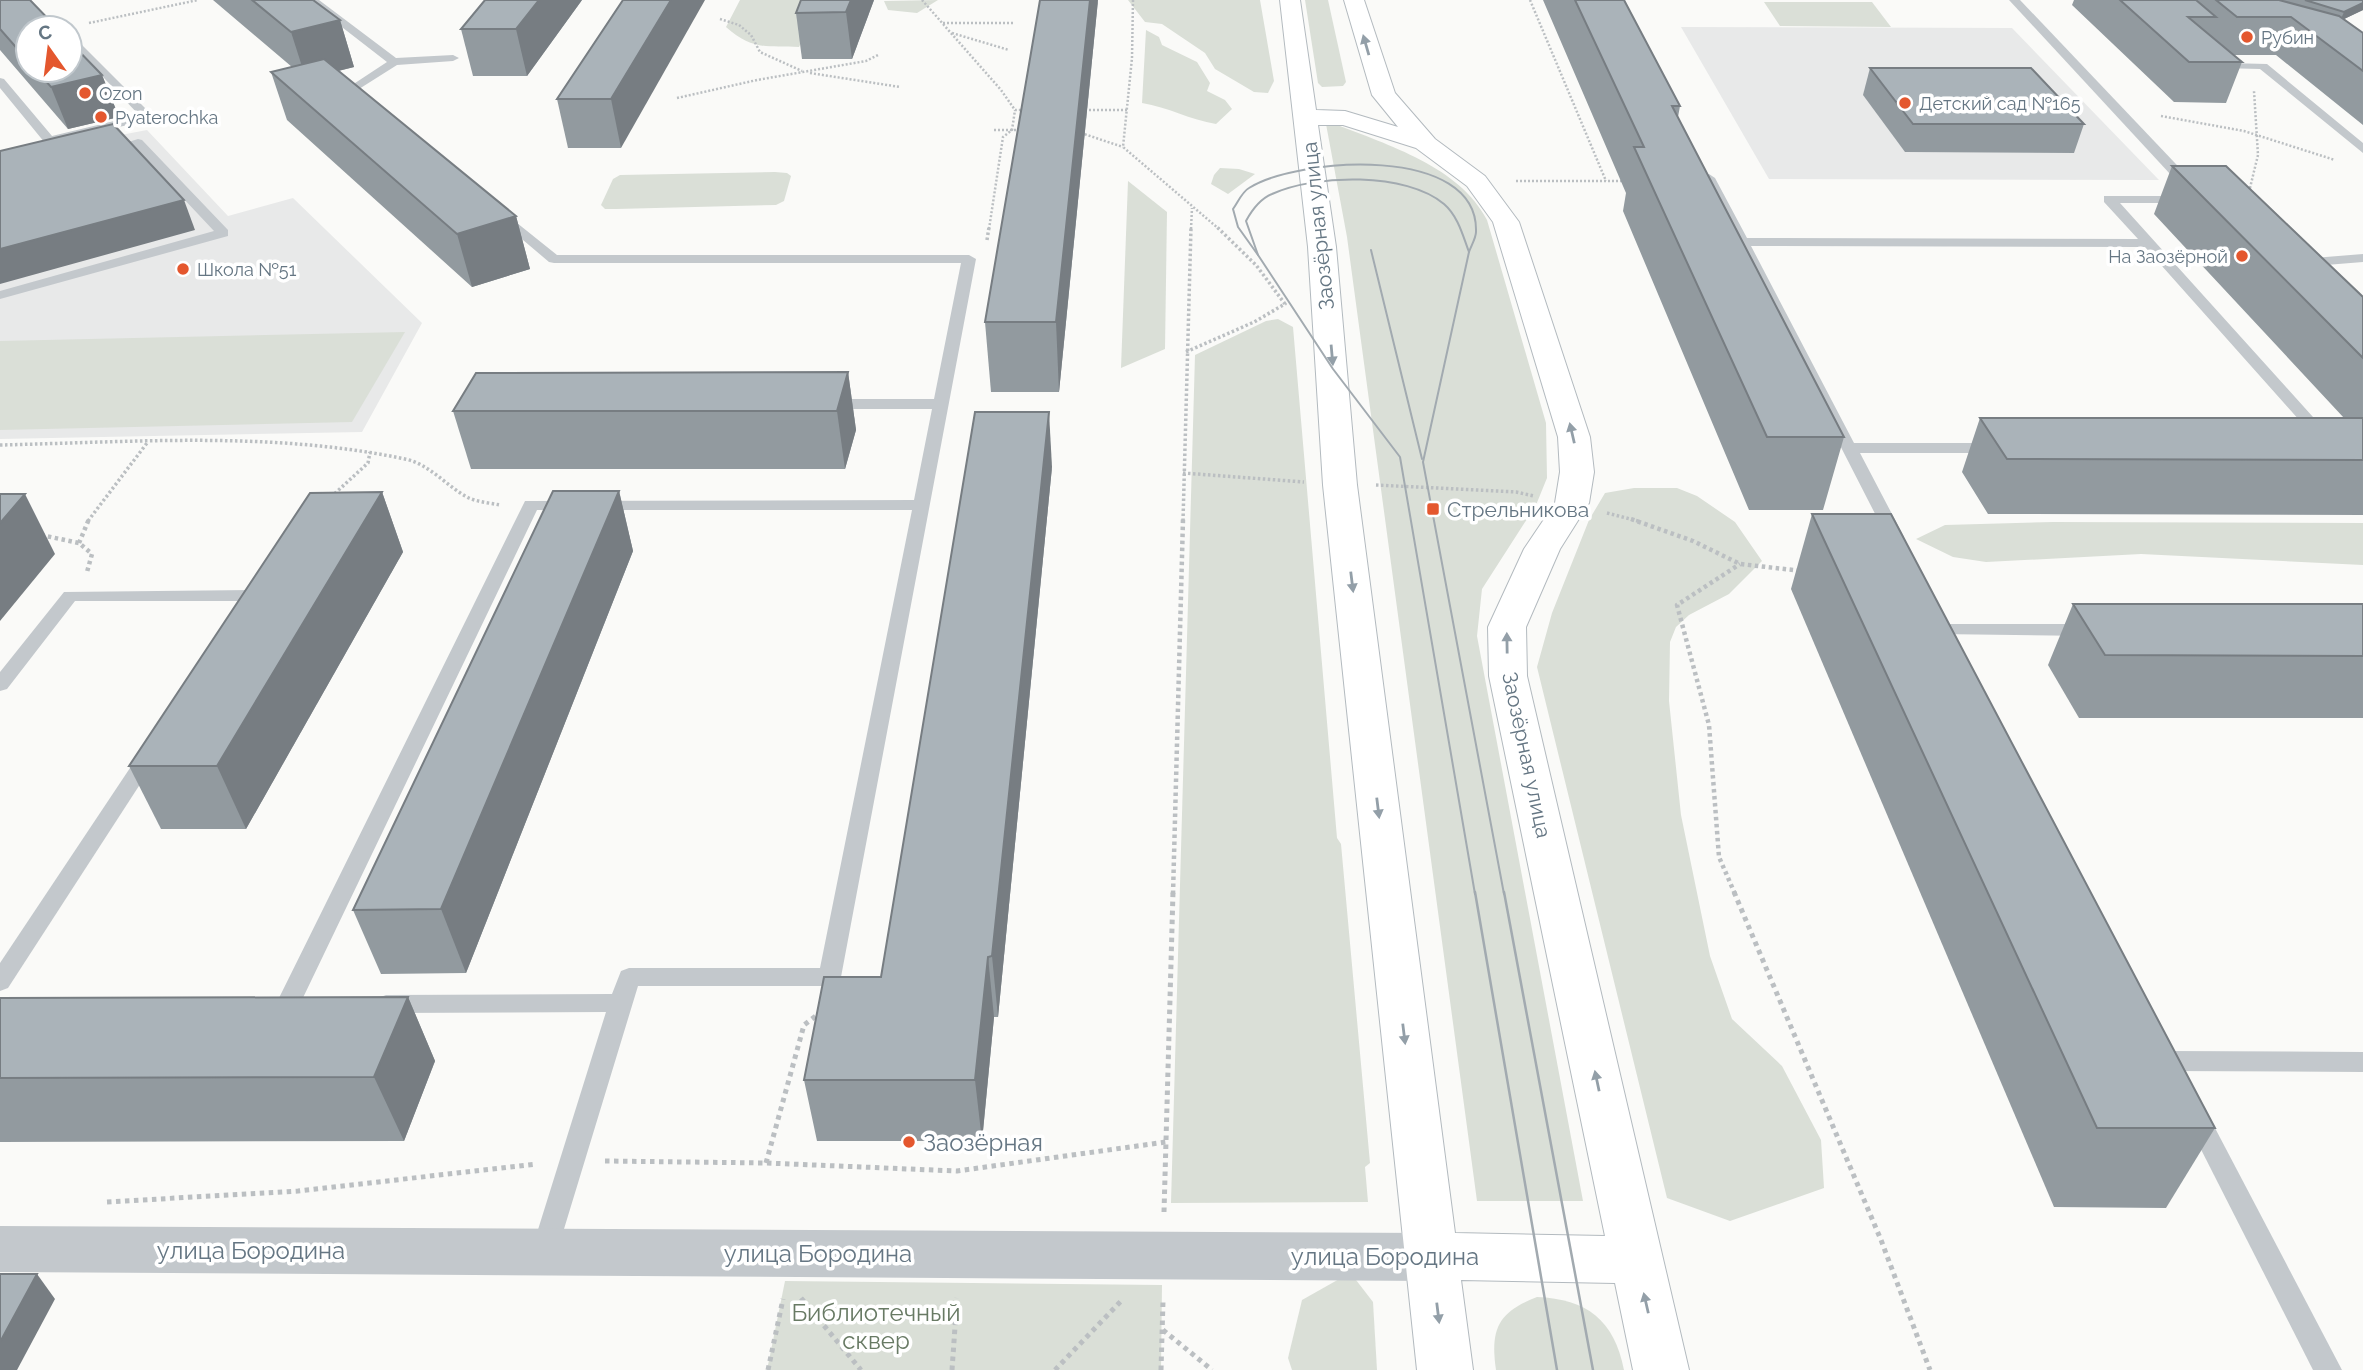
<svg xmlns="http://www.w3.org/2000/svg" width="2363" height="1370" viewBox="0 0 2363 1370" font-family="Raleway,sans-serif">
	<style>
		.built { fill: #e8e9e9 }
		.green { fill: #dadfd7 }
		.lines { fill: none; stroke-linecap: round; stroke-linejoin: round }
		.secondary-casing { stroke: #b3babf; stroke-width: 2 }
		.path-far3 { stroke: #bbbfc2; stroke-width: 2.5; stroke-dasharray: 2 2; stroke-linecap: butt }
		.path-far2 { stroke: #bbbfc2; stroke-width: 3.5; stroke-dasharray: 2.5 2.5; stroke-linecap: butt }
		.path-far1 { stroke: #bbbfc2; stroke-width: 4.5; stroke-dasharray: 3.5 3.5; stroke-linecap: butt }
		.path { stroke: #bbbfc2; stroke-width: 5; stroke-dasharray: 4.5 4.5; stroke-linecap: butt }
		.service { fill: #c3c8cc; fill-rule: evenodd }
		.tertiary { fill: #c3c8cc; fill-rule: evenodd }
		.secondary { fill: #fff; fill-rule: evenodd }
		.tram-far1 { stroke: #a2aab0; stroke-width: 2 }
		.tram { stroke: #a2aab0; stroke-width: 2.5 }
		.wall { fill: #929a9f }
		.shaded-wall { fill: #777d82 }
		.building { fill: #aab3b9; stroke: #777d82; stroke-width: 2 }
		.oneway { fill: #939fa8 }
		.poi-dot { fill: #e4572e; stroke: #fff; stroke-width: 2.5 }
		.labels { text-anchor: middle; dominant-baseline: central; stroke-width: 7; stroke-linejoin: round; paint-order: stroke }
		.far-poi-label { font-size: 18px; fill: #657683; stroke: #fff; text-anchor: start }
		.street-label { font-size: 21px; fill: #657683; stroke: #fff }
		.poi-label { font-size: 21px; fill: #657683; stroke: #fff; text-anchor: start }
		.near-poi-label { font-size: 24px; fill: #657683; stroke: #fff; text-anchor: start }
		.near-street-label { font-size: 24px; fill: #657683; stroke: #fff }
		.near-park-label { font-size: 24px; fill: #687a64; stroke: #fff }
	</style>
	<rect width="100%" height="100%" fill="#fafaf8"/>
	<g class="built">
		<path d="M1681,27L2012,28L2159,180L1769,179Z"/>
		<path d="M147,130L228,216L293,198L422,323L362,432L0,439V158Z"/>
	</g>
	<g class="green">
		<path d="M740,0H822L799,47C766,46 752,50 726,27Z"/>
		<path d="M938,0L917,13L888,10L884,1Z"/>
		<path d="M1128,0H1260L1274,81L1268,93L1254,92L1215,69L1205,53L1162,24L1145,22Z"/>
		<path d="M1305,0H1328L1346,82L1343,86L1322,87L1318,83Z"/>
		<path d="M1764,2H1872L1891,27L1780,26Z"/>
		<path d="M1146,30L1159,37L1162,45L1197,62L1210,83L1207,91L1225,100L1232,109L1216,124C1190,120 1168,107 1142,103Z"/>
		<path d="M1326,124H1335C1388,145 1460,167 1487,220L1546,423L1547,478L1536,505L1482,589L1477,636L1583,1201H1477L1347,237Z"/>
		<path d="M1220,168L1239,169L1255,174L1228,194L1211,184L1214,175Z"/>
		<path d="M775,172L787,173L791,176L784,201L776,205L616,209H605L601,205L613,179L620,175Z"/>
		<path d="M1128,181L1167,212L1165,349L1121,368Z"/>
		<path d="M1278,319L1293,327L1337,838L1341,844L1370,1163L1365,1167L1368,1202L1171,1203L1195,355L1266,321Z"/>
		<path d="M405,332L352,422L0,430V341Z"/>
		<path d="M1634,488H1677L1697,496L1735,522L1762,561L1729,594L1689,615L1676,627L1670,642L1669,701L1681,815L1710,956L1732,1019L1782,1066L1821,1140L1824,1188L1730,1221L1667,1198L1537,667L1552,613L1589,520L1605,493Z"/>
		<path d="M2053,522L2363,523V565L2141,554L1986,562L1953,557L1916,539L1945,525Z"/>
		<path d="M1341,1278L1356,1280L1373,1302L1377,1370H1292L1288,1358L1302,1300Z"/>
		<path d="M785,1281L1162,1285L1161,1370H767Z"/>
		<path d="M1537,1297C1587,1299 1614,1320 1624,1370H1496C1490,1329 1498,1312 1537,1297Z"/>
	</g>
	<g class="lines">
		<defs>
			<path id="secondary" d="M1280,0H1300L1316,110L1345,111L1398,127L1372,95L1344,0H1364L1395,93L1435,139L1485,176L1519,222L1590,437L1594,472L1589,503L1560,549L1526,627L1527,676L1689,1370H1633L1615,1283L1461,1280L1473,1370H1417L1323,485L1308,247ZM1318,125H1343L1416,148L1467,186L1493,222L1558,437L1560,472L1555,503L1524,549L1488,627L1489,676L1605,1236L1455,1233L1357,485L1336,247Z"/>
		</defs>
		<use href="#secondary" class="secondary-casing"/>
		<g class="path-far3">
			<path d="M922,0L1001,90L1015,110H1027"/>
			<path d="M1133,0L1132,58L1123,147L1219,229"/>
			<path d="M1530,0L1606,181"/>
			<path d="M720,19L739,25L751,35L760,52L802,71"/>
			<path d="M89,23L198,0"/>
			<path d="M943,23H1015"/>
			<path d="M952,33L1009,50"/>
			<path d="M810,73L900,87"/>
			<path d="M677,98L757,80L866,61L878,55"/>
			<path d="M1081,110H1127"/>
			<path d="M2161,116L2244,131L2335,160"/>
			<path d="M994,130H1024"/>
			<path d="M1081,133L1123,147"/>
			<path d="M1516,181H1626"/>
			<path d="M2249,192L2258,155L2254,91"/>
			<path d="M989,229L1003,137L1012,130L1015,110"/>
			<path d="M1191,229L1192,208"/>
		</g>
		<g class="path-far2">
			<path d="M987,240L989,227"/>
			<path d="M1186,352L1254,322L1285,304L1256,265L1217,227"/>
			<path d="M0,445C135,442 272,431 405,459C430,464 447,487 469,498C478,502 490,503 500,505"/>
			<path d="M1183,473L1304,482"/>
			<path d="M1376,485L1516,492L1534,496"/>
			<path d="M331,497L368,463L370,452"/>
			<path d="M1607,513L1638,521"/>
			<path d="M88,521L147,443"/>
			<path d="M1183,521L1191,227"/>
		</g>
		<g class="path-far1">
			<path d="M1631,519L1693,541L1740,564L1802,571"/>
			<path d="M41,535L79,543L92,554L87,572"/>
			<path d="M79,543L89,519"/>
			<path d="M1173,894L1183,519"/>
			<path d="M1735,894L1719,857L1709,725L1677,605L1740,564"/>
		</g>
		<g class="path">
			<path d="M1734,892L1881,1240L1930,1370"/>
			<path d="M605,1161L766,1163L957,1171L1166,1142"/>
			<path d="M766,1163L804,1025L821,1012"/>
			<path d="M107,1202L298,1191L537,1164"/>
			<path d="M1164,1212L1173,892"/>
			<path d="M801,1298L861,1370"/>
			<path d="M1163,1330L1212,1370"/>
			<path d="M768,1370L783,1299"/>
			<path d="M952,1370L957,1298"/>
			<path d="M1055,1370L1122,1300"/>
			<path d="M1161,1370L1163,1301"/>
		</g>
		<g class="service">
			<path d="M307,0H319L396,58L453,55L459,58L453,61L397,65L359,89L372,102L362,105L346,89L387,62Z"/>
			<path d="M2009,0H2020L2193,182V188H2183Z"/>
			<path d="M0,11L58,21L67,28L0,17Z"/>
			<path d="M70,33L151,114V120L45,143L0,88V78L4,79L52,136L139,115L70,42Z"/>
			<path d="M2217,57L2227,63L2267,64L2363,143V153L2260,69L2220,68L2211,60Z"/>
			<path d="M138,139L142,140L228,230V236L0,299V291L214,231L135,147L106,155L100,151Z"/>
			<path d="M1709,174L1715,178L1747,238L2138,239L2104,202V196H2191V202L2186,203H2120L2331,437L2329,440H2317L2145,247L1751,246L1854,443H1995L2003,448L1995,453H1860L1904,537L1901,541H1889L1703,178Z"/>
			<path d="M502,211L557,255H969L976,259L841,977L838,983L830,986H638L557,1252L553,1260L544,1264L535,1260L531,1252L606,1012L386,1013L378,1010L374,1004L378,998L386,995L612,994L621,971L629,968H820L912,510H537L300,1004L296,1010L288,1013L280,1010L276,1004L525,501L914,500L932,409H826L818,404L826,399H934L961,263H554L549,262L497,218V212Z"/>
			<path d="M2363,254V262L2301,267L2294,263L2301,259Z"/>
			<path d="M252,590L261,595L251,610L245,612L236,606L239,601H75L7,689L0,691V672L64,592Z"/>
			<path d="M1944,624H2089L2098,630L2089,636L1937,634L1935,630Z"/>
			<path d="M149,748L156,750L159,755L8,988L0,991V963L142,750Z"/>
			<path d="M2167,1051L2363,1052V1072L2167,1071L2158,1068L2155,1061L2158,1054Z"/>
			<path d="M2196,1106L2205,1109L2342,1370H2313L2184,1116L2187,1109Z"/>
		</g>
		<path class="tertiary" d="M0,1226L1431,1233L1450,1240L1458,1257L1450,1274L1431,1281L0,1272Z"/>
		<use href="#secondary" class="secondary"/>
		<g class="tram-far1">
			<path d="M1371,250L1422,459"/>
			<path d="M1469,252C1463,236 1458,216 1444,204C1406,172 1316,174 1272,194C1260,199 1252,210 1246,221L1258,255L1333,369L1400,457L1475,894"/>
			<path d="M1258,255L1238,227L1233,209C1238,202 1242,192 1249,188C1298,157 1479,144 1476,232C1476,238 1471,246 1469,252L1423,462L1504,894"/>
		</g>
		<g class="tram">
			<path d="M1475,892L1557,1370"/>
			<path d="M1504,892L1593,1370"/>
		</g>
	</g>
	<g class="wall">
		<path d="M0,0L28,28V70H70L102,75L119,117L68,129L0,50Z"/>
		<path d="M213,0H313L340,20L354,67L338,71L516,216L530,269L472,287L287,120L271,72L292,67Z"/>
		<path d="M582,0L527,76H473L461,29Z"/>
		<path d="M623,0L621,148H568L557,99Z"/>
		<path d="M874,0L852,59H802L796,13Z"/>
		<path d="M1098,0L1059,392H991L985,322Z"/>
		<path d="M1543,0H1624L1680,106L1678,117L1844,437L1823,510H1749L1623,211L1626,193Z"/>
		<path d="M2074,0H2363V10L2344,19L2363,33V125L2276,55H2233L2242,62L2226,103L2174,102L2072,5Z"/>
		<path d="M1870,68L2084,124L2074,153L1905,152L1863,95Z"/>
		<path d="M2172,166L2363,297V515L1988,514L1962,472L1980,418H2344L2154,214Z"/>
		<path d="M848,372L856,430L845,469H471L453,411Z"/>
		<path d="M1052,467L998,1017H994L982,1141H817L804,1080L881,977Z"/>
		<path d="M619,491L633,551L466,973L381,974L353,910Z"/>
		<path d="M382,492L403,552L246,829H161L129,766Z"/>
		<path d="M1812,514L2215,1128L2166,1208L2054,1207L1791,589Z"/>
		<path d="M2073,604H2363V718H2079L2048,665Z"/>
		<path d="M408,997L435,1061L404,1141L0,1142V998Z"/>
	</g>
	<g class="shaded-wall">
		<path d="M539,0H582L527,76L516,29Z"/>
		<path d="M671,0H705L621,148L611,99Z"/>
		<path d="M851,0H874L852,59L846,12Z"/>
		<path d="M1090,0H1098L1059,392L1056,322Z"/>
		<path d="M2363,3V10L2340,21L2344,12Z"/>
		<path d="M340,20L354,67L306,79L291,32Z"/>
		<path d="M102,75L119,117L68,129L51,87Z"/>
		<path d="M184,200L195,230L0,284V249Z"/>
		<path d="M516,216L530,269L472,287L457,234Z"/>
		<path d="M848,372L856,430L845,469L837,411Z"/>
		<path d="M1049,412L1052,467L998,1017L992,956Z"/>
		<path d="M619,491L633,551L466,973L441,909Z"/>
		<path d="M382,492L403,552L246,829L217,766Z"/>
		<path d="M25,494L55,554L0,621V523Z"/>
		<path d="M988,957L994,1017L982,1141L975,1080Z"/>
		<path d="M408,997L435,1061L404,1141L374,1077Z"/>
		<path d="M37,1274L55,1299L17,1370H0V1342Z"/>
	</g>
	<g class="building">
		<path d="M0,0H30L57,28H28V61L0,29Z"/>
		<path d="M252,0H313L340,20L291,32Z"/>
		<path d="M485,0H539L516,29H461Z"/>
		<path d="M623,0H671L611,99H557Z"/>
		<path d="M801,0H851L846,12L796,13Z"/>
		<path d="M1040,0H1090L1056,322H985Z"/>
		<path d="M1575,0H1624L1680,106H1672L1844,437H1767L1634,147H1644Z"/>
		<path d="M2120,0H2196L2216,17H2188L2242,62H2189Z"/>
		<path d="M2216,0H2279L2339,16L2363,33V71L2291,17H2237Z"/>
		<path d="M2305,0H2363V3L2344,12Z"/>
		<path d="M70,42L102,75L51,87L36,70H70Z"/>
		<path d="M324,59L516,216L457,234L271,72Z"/>
		<path d="M1870,68H2031L2084,124H1913Z"/>
		<path d="M113,124L184,200L0,249V151Z"/>
		<path d="M2172,166H2226L2363,297V358Z"/>
		<path d="M848,372L837,411H453L476,373Z"/>
		<path d="M975,412H1049L992,956L988,957L975,1080H804L824,977H881Z"/>
		<path d="M1980,418H2363V460L2007,459Z"/>
		<path d="M553,491H619L441,909L353,910Z"/>
		<path d="M382,492L217,766H129L310,493Z"/>
		<path d="M0,494H25L0,523Z"/>
		<path d="M1812,514H1891L2215,1128H2097Z"/>
		<path d="M2073,604H2363V656L2105,655Z"/>
		<path d="M408,997L374,1077L0,1078V998Z"/>
		<path d="M0,1274H37L0,1342Z"/>
	</g>
	<defs><path id="oneway-solid" d="M-6-.8H1V-3.2L6.5 0L1 3.2V.8H-6Z" transform="scale(1.75)"/></defs>
	<g class="oneway">
		<use href="#oneway-solid" transform="translate(1366 45) rotate(-106)"/>
		<use href="#oneway-solid" transform="translate(1332 355) rotate(85)"/>
		<use href="#oneway-solid" transform="translate(1572 433) rotate(-103)"/>
		<use href="#oneway-solid" transform="translate(1352 582) rotate(83)"/>
		<use href="#oneway-solid" transform="translate(1507 643) rotate(-91)"/>
		<use href="#oneway-solid" transform="translate(1378 808) rotate(83)"/>
		<use href="#oneway-solid" transform="translate(1404 1034) rotate(83)"/>
		<use href="#oneway-solid" transform="translate(1597 1081) rotate(-102)"/>
		<use href="#oneway-solid" transform="translate(1646 1303) rotate(-103)"/>
		<use href="#oneway-solid" transform="translate(1438 1313) rotate(83)"/>
	</g>
	<g class="poi-dot">
		<circle cx="2247" cy="37" r="7"/>
		<circle cx="85" cy="93" r="7"/>
		<circle cx="1905" cy="103" r="7"/>
		<circle cx="101" cy="117" r="7"/>
		<circle cx="2242" cy="256" r="7"/>
		<circle cx="183" cy="269" r="7"/>
		<rect x="1426" y="502" width="14" height="14" rx="3.5"/>
		<circle cx="909" cy="1142" r="7"/>
	</g>
	<g class="labels">
		<g class="far-poi-label">
			<text x="2261" y="37">Рубин</text>
			<text x="99" y="93">Ozon</text>
			<text x="1919" y="103">Детский сад №165</text>
			<text x="115" y="117">Pyaterochka</text>
			<text x="2228" y="256" text-anchor="end">На Заозёрной</text>
			<text x="197" y="269">Школа №51</text>
		</g>
		<g class="street-label">
			<text transform="translate(1318 226) rotate(-96)">Заозёрная улица</text>
			<text transform="translate(1527 755) rotate(78)">Заозёрная улица</text>
		</g>
		<g class="poi-label">
			<text x="1447" y="509">Стрельникова</text>
		</g>
		<g class="near-poi-label">
			<text x="923" y="1142">Заозёрная</text>
		</g>
		<g class="near-street-label">
			<text x="251" y="1250">улица Бородина</text>
			<text x="818" y="1253">улица Бородина</text>
			<text x="1385" y="1256">улица Бородина</text>
		</g>
		<g class="near-park-label">
			<text x="876" y="1312">Библиотечный<tspan x="876" dy="28">сквер</tspan></text>
		</g>
	</g>
	<g transform="translate(49 49) rotate(346)"><circle r="33" fill="#ffffff" stroke="#c1c8cd" stroke-width="2"/>
	<path d="M0-5L12 26L0 18L-12 26Z" fill="#e4572e"/>
	<text y="-10" font-size="19" font-weight="bold" text-anchor="middle" fill="#657683">С</text>
	</g>
</svg>
